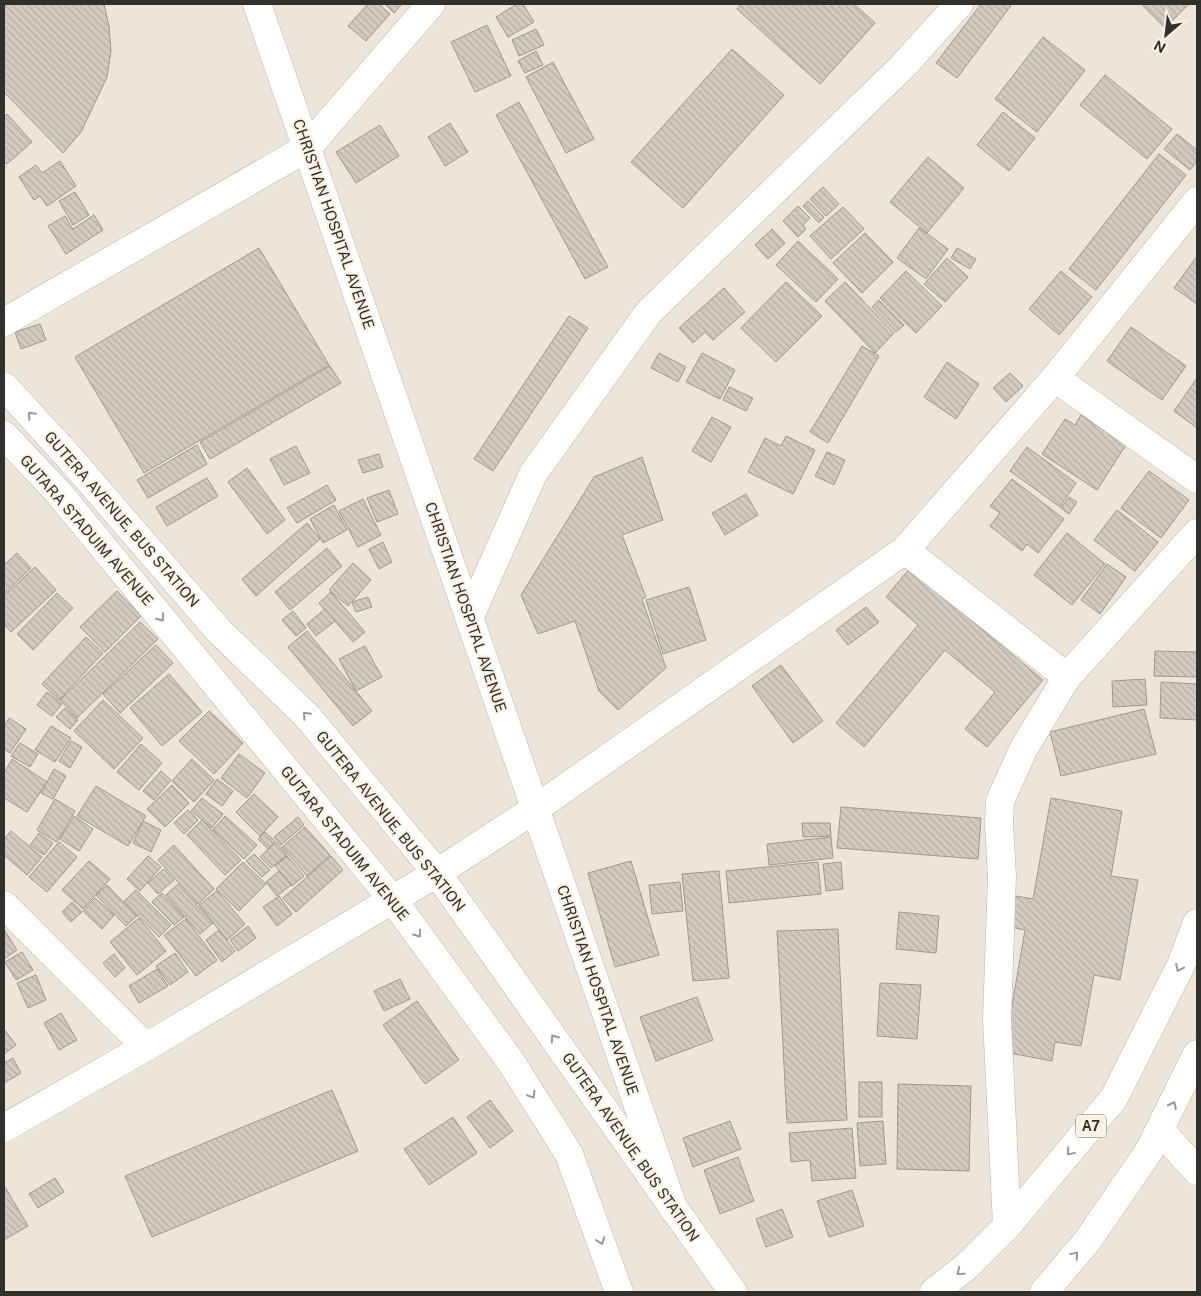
<svg xmlns="http://www.w3.org/2000/svg" width="1201" height="1296" viewBox="0 0 1201 1296" font-family="'Public Sans',sans-serif">
	<style>
		.building { fill: url(#building-back-hatch); stroke: #a1998d }
		.lines { fill: none; stroke-linecap: round; stroke-linejoin: round }
		.minor-casing { stroke: #bcb3a7; stroke-width: 29 }
		.major-casing { stroke: #bcb3a7; stroke-width: 29 }
		.highway-casing { stroke: #bcb3a7; stroke-width: 29 }
		.minor { stroke: #fff; stroke-width: 28 }
		.major { stroke: #fff; stroke-width: 28 }
		.highway { stroke: #fff; stroke-width: 28 }
		.oneway { stroke: #999895 }
		.labels { text-anchor: middle; dominant-baseline: central; stroke-width: 4.5; stroke-linejoin: round; paint-order: stroke }
		.shield { fill: #fbf2e5; stroke: #6f6a63; stroke-width: 1 }
		.shield-label { font-size: 14px; font-weight: bold; fill: #33302b }
		.street-label { font-size: 15px; fill: #33302b; stroke: #fbf2e5 }
	</style>
	<defs>
		<pattern id="building-back-hatch" width="6" height="6" patternUnits="userSpaceOnUse" patternTransform="scale(1.25)"><rect width="6" height="6" fill="#d4cbbf"/><path d="M-1 5l2 2M0 0l6 6M5-1l2 2" fill="none" stroke="#b6afa4"/></pattern>
	</defs>
	<rect width="100%" height="100%" fill="#ede5d8"/>
	<g class="building">
		<path d="M4,4H104L109,26L111,51L107,77L81,132L63,153L4,92Z"/>
		<path d="M368,4H379L390,14L366,41L348,26Z"/>
		<path d="M385,4H402L394,13Z"/>
		<path d="M517,4H523L534,22L508,37L496,17Z"/>
		<path d="M741,4H854L875,23L820,84L737,9Z"/>
		<path d="M981,4H1012L957,78L936,63Z"/>
		<path d="M1141,4H1189L1165,28Z"/>
		<path d="M487,25L511,76L475,92L451,42Z"/>
		<path d="M536,29L544,45L519,56L512,40Z"/>
		<path d="M1043,37L1085,70L1037,132L995,99Z"/>
		<path d="M732,49L784,95L683,208L631,162Z"/>
		<path d="M536,51L543,65L525,73L518,61Z"/>
		<path d="M553,62L594,139L566,153L526,77Z"/>
		<path d="M1105,75L1172,129L1147,159L1080,105Z"/>
		<path d="M519,102L608,267L585,279L496,115Z"/>
		<path d="M1003,112L1035,138L1009,171L977,145Z"/>
		<path d="M7,114L32,142L7,164L4,161V117Z"/>
		<path d="M450,123L468,152L445,166L428,137Z"/>
		<path d="M380,125L399,156L356,183L336,152Z"/>
		<path d="M1177,134L1197,150V161L1190,170L1164,149Z"/>
		<path d="M1159,154L1186,175L1096,290L1069,269Z"/>
		<path d="M928,157L964,188L927,233L890,202Z"/>
		<path d="M60,161L76,186L47,206L40,196L34,200L19,177L36,165L42,173Z"/>
		<path d="M823,187L839,204L826,216L810,199Z"/>
		<path d="M75,192L89,215L73,225L59,201Z"/>
		<path d="M808,201L824,217L819,223L803,206Z"/>
		<path d="M798,206L810,218L803,225L806,229L798,237L783,221Z"/>
		<path d="M843,207L864,229L831,259L810,236Z"/>
		<path d="M94,215L103,230L66,254L48,226L65,216L73,229Z"/>
		<path d="M919,228L948,249L926,279L897,258Z"/>
		<path d="M772,229L785,243L768,259L755,245Z"/>
		<path d="M865,233L893,262L862,293L833,263Z"/>
		<path d="M798,241L838,279L816,302L776,265Z"/>
		<path d="M259,248L329,365L144,473L75,357Z"/>
		<path d="M957,248L976,259L970,269L951,258Z"/>
		<path d="M1197,256V304L1174,288Z"/>
		<path d="M947,258L968,277L945,302L924,284Z"/>
		<path d="M906,271L942,306L916,333L880,298Z"/>
		<path d="M1061,271L1092,297L1059,335L1029,309Z"/>
		<path d="M786,282L822,316L776,362L741,328Z"/>
		<path d="M845,282L894,333L875,353L825,301Z"/>
		<path d="M724,288L745,312L713,340L705,332L693,343L679,328Z"/>
		<path d="M879,300L904,325L896,332L872,307Z"/>
		<path d="M569,316L588,328L493,471L474,459Z"/>
		<path d="M40,324L46,340L21,349L15,332Z"/>
		<path d="M1131,327L1186,366L1162,400L1107,361Z"/>
		<path d="M862,346L879,356L828,443L810,432Z"/>
		<path d="M659,353L686,367L678,382L651,368Z"/>
		<path d="M702,353L735,370L720,399L686,382Z"/>
		<path d="M947,362L979,384L956,419L924,397Z"/>
		<path d="M330,366L341,383L210,459L200,442Z"/>
		<path d="M1010,373L1023,386L1006,402L993,388Z"/>
		<path d="M1197,378V428L1174,411Z"/>
		<path d="M729,387L753,398L746,411L723,400Z"/>
		<path d="M1081,415L1126,445L1097,490L1042,454L1065,419L1075,425Z"/>
		<path d="M712,417L731,427L711,462L692,451Z"/>
		<path d="M786,436L815,450L793,494L748,472L765,438L781,446Z"/>
		<path d="M197,445L207,464L148,498L137,480Z"/>
		<path d="M296,446L310,473L284,485L270,459Z"/>
		<path d="M1027,447L1076,483L1060,507L1010,471Z"/>
		<path d="M827,452L845,460L834,485L815,476Z"/>
		<path d="M379,454L383,467L363,473L358,460Z"/>
		<path d="M642,457L663,520L622,535L646,597L642,599L666,668L618,710L599,691L575,621L538,634L521,595L594,477Z"/>
		<path d="M247,468L285,520L267,534L228,482Z"/>
		<path d="M1149,471L1189,500L1161,538L1121,508Z"/>
		<path d="M207,478L218,496L167,526L156,507Z"/>
		<path d="M1012,479L1064,519L1038,553L1027,544L1022,551L990,526L1000,513L990,506Z"/>
		<path d="M327,485L336,500L297,523L287,508Z"/>
		<path d="M389,490L398,514L377,522L367,498Z"/>
		<path d="M746,494L758,515L725,535L712,513Z"/>
		<path d="M1069,497L1077,502L1069,514L1061,508Z"/>
		<path d="M363,499L381,535L358,547L339,511Z"/>
		<path d="M334,505L347,530L323,543L310,519Z"/>
		<path d="M1117,510L1158,542L1135,571L1094,540Z"/>
		<path d="M307,523L320,539L256,596L242,579Z"/>
		<path d="M1067,533L1105,564L1072,605L1034,575Z"/>
		<path d="M383,542L392,562L379,569L369,549Z"/>
		<path d="M327,548L342,566L290,610L275,592Z"/>
		<path d="M17,553L31,568L4,594V565Z"/>
		<path d="M353,563L371,580L348,606L329,590Z"/>
		<path d="M1107,564L1126,577L1100,614L1081,600Z"/>
		<path d="M35,567L56,590L11,632L4,624V596Z"/>
		<path d="M909,569L1043,680L987,747L965,729L995,692L945,650L864,747L836,723L918,625L886,597Z"/>
		<path d="M689,587L706,640L663,654L646,600Z"/>
		<path d="M117,591L141,616L105,652L80,627Z"/>
		<path d="M331,592L365,632L353,642L319,603Z"/>
		<path d="M57,593L73,608L33,650L17,634Z"/>
		<path d="M368,597L372,607L356,612L352,602Z"/>
		<path d="M866,607L879,622L848,645L836,630Z"/>
		<path d="M325,609L335,621L316,636L307,624Z"/>
		<path d="M293,611L306,628L296,636L282,620Z"/>
		<path d="M140,622L158,639L77,718L60,700Z"/>
		<path d="M307,631L372,711L353,726L288,647Z"/>
		<path d="M86,637L103,653L59,700L42,684Z"/>
		<path d="M156,645L173,663L120,713L103,694Z"/>
		<path d="M365,646L382,677L356,691L339,659Z"/>
		<path d="M1155,651L1197,652V677L1154,676Z"/>
		<path d="M781,665L823,721L793,743L752,686Z"/>
		<path d="M169,674L202,712L162,746L130,708Z"/>
		<path d="M1145,679L1147,705L1113,707L1112,681Z"/>
		<path d="M1161,682L1197,684V720L1160,718Z"/>
		<path d="M47,692L62,704L52,716L37,705Z"/>
		<path d="M103,700L143,738L114,769L74,731Z"/>
		<path d="M65,708L78,720L70,729L56,717Z"/>
		<path d="M1144,709L1156,754L1061,776L1050,732Z"/>
		<path d="M209,711L243,743L214,774L179,741Z"/>
		<path d="M9,718L26,729L10,753L4,749V726Z"/>
		<path d="M51,726L71,738L55,762L35,750Z"/>
		<path d="M71,741L82,747L70,768L59,761Z"/>
		<path d="M20,743L38,754L30,767L11,756Z"/>
		<path d="M141,744L162,763L139,790L117,772Z"/>
		<path d="M239,754L265,773L247,798L221,778Z"/>
		<path d="M12,759L47,782L27,812L4,798V773Z"/>
		<path d="M192,759L214,780L194,802L172,781Z"/>
		<path d="M54,769L66,776L53,799L41,793Z"/>
		<path d="M161,771L171,780L154,800L143,791Z"/>
		<path d="M217,779L233,791L222,806L206,794Z"/>
		<path d="M172,785L189,803L165,827L147,809Z"/>
		<path d="M96,786L146,816L128,846L77,816Z"/>
		<path d="M254,794L278,817L260,836L236,812Z"/>
		<path d="M202,798L223,814L212,828L191,811Z"/>
		<path d="M1051,798L1122,811L1111,876L1138,880L1120,980L1094,975L1081,1046L1055,1042L1052,1061L1004,1052L1025,930L1010,927L1016,896L1033,899Z"/>
		<path d="M55,799L75,811L57,842L37,830Z"/>
		<path d="M841,807L981,818L978,859L837,848Z"/>
		<path d="M188,810L198,820L184,834L174,823Z"/>
		<path d="M74,816L93,829L79,851L60,839Z"/>
		<path d="M225,816L257,845L244,859L213,830Z"/>
		<path d="M298,817L304,825L281,845L274,837Z"/>
		<path d="M202,820L241,860L225,875L187,835Z"/>
		<path d="M143,821L161,830L151,852L133,843Z"/>
		<path d="M802,823H830L831,836L803,837Z"/>
		<path d="M305,827L330,855L307,876L282,847Z"/>
		<path d="M11,831L42,857L27,875L4,855V839Z"/>
		<path d="M265,832L275,841L268,849L258,839Z"/>
		<path d="M39,833L53,843L44,855L30,845Z"/>
		<path d="M831,837L833,858L769,865L767,844Z"/>
		<path d="M59,842L77,857L47,892L29,877Z"/>
		<path d="M276,842L287,855L271,868L260,857Z"/>
		<path d="M174,845L214,889L198,904L158,860Z"/>
		<path d="M254,854L270,870L262,877L246,861Z"/>
		<path d="M148,856L161,867L140,891L127,879Z"/>
		<path d="M287,856L304,876L292,886L275,866Z"/>
		<path d="M331,856L343,870L296,912L283,898Z"/>
		<path d="M89,861L110,879L83,909L62,890Z"/>
		<path d="M631,861L659,955L615,967L588,873Z"/>
		<path d="M243,862L266,884L239,911L216,889Z"/>
		<path d="M818,862L821,894L729,903L726,871Z"/>
		<path d="M841,862L843,889L826,891L823,864Z"/>
		<path d="M164,869L174,880L158,894L148,883Z"/>
		<path d="M279,871L291,885L277,896L266,882Z"/>
		<path d="M719,871L729,978L693,981L682,874Z"/>
		<path d="M680,882L683,911L652,914L649,885Z"/>
		<path d="M178,884L213,923L200,934L166,895Z"/>
		<path d="M107,885L137,916L126,926L96,895Z"/>
		<path d="M136,890L171,925L159,937L124,901Z"/>
		<path d="M217,891L245,924L227,940L199,905Z"/>
		<path d="M162,893L184,917L174,925L152,902Z"/>
		<path d="M279,896L292,914L277,926L263,907Z"/>
		<path d="M95,898L114,915L102,929L83,911Z"/>
		<path d="M72,902L82,912L71,922L62,912Z"/>
		<path d="M899,912L939,916L936,953L896,949Z"/>
		<path d="M139,918L166,951L137,975L110,942Z"/>
		<path d="M186,919L217,960L196,976L164,935Z"/>
		<path d="M248,926L256,938L238,951L230,940Z"/>
		<path d="M838,929L847,1120L787,1123L777,931Z"/>
		<path d="M219,930L235,951L222,962L206,940Z"/>
		<path d="M5,931L17,950L4,959V932Z"/>
		<path d="M22,952L33,970L16,980L5,962Z"/>
		<path d="M175,953L188,972L170,985L156,966Z"/>
		<path d="M114,954L125,968L115,977L103,963Z"/>
		<path d="M157,969L168,986L139,1003L129,986Z"/>
		<path d="M36,975L46,1000L28,1008L17,983Z"/>
		<path d="M400,979L410,999L384,1011L374,991Z"/>
		<path d="M880,983L921,985L917,1039L877,1036Z"/>
		<path d="M697,997L713,1040L656,1061L640,1017Z"/>
		<path d="M417,1001L459,1060L425,1084L383,1025Z"/>
		<path d="M61,1013L77,1040L59,1050L44,1023Z"/>
		<path d="M4,1029L16,1045L4,1054Z"/>
		<path d="M13,1058L21,1073L4,1083V1063Z"/>
		<rect x="859" y="1082" width="23" height="35"/>
		<path d="M898,1084L971,1086L969,1171L897,1169Z"/>
		<path d="M332,1090L358,1151L152,1237L125,1176Z"/>
		<path d="M490,1100L513,1131L490,1148L467,1117Z"/>
		<path d="M453,1117L477,1153L429,1185L404,1149Z"/>
		<path d="M730,1121L741,1149L693,1167L683,1138Z"/>
		<path d="M883,1121L886,1164L860,1166L857,1123Z"/>
		<path d="M852,1128L856,1178L812,1181L810,1160L791,1162L789,1133Z"/>
		<path d="M738,1157L754,1201L720,1214L704,1170Z"/>
		<path d="M55,1178L64,1192L38,1208L29,1194Z"/>
		<path d="M5,1187L28,1226L4,1240V1188Z"/>
		<path d="M852,1190L864,1226L829,1237L817,1201Z"/>
		<path d="M782,1209L793,1237L766,1247L756,1219Z"/>
	</g>
	<g class="lines">
		<defs>
			<g id="minor">
				<path d="M4,322L307,148L431,4"/>
				<path d="M1055,378L1197,479"/>
				<path d="M905,550L1067,677"/>
				<path d="M470,616L533,474L649,312L902,67L959,4"/>
				<path d="M437,873L535,809L905,550L1055,378L1197,201"/>
				<path d="M4,905L146,1047"/>
				<path d="M1160,1130L1197,1171"/>
				<path d="M1007,1226L997,1019L1002,876L999,823L1000,801L1024,748L1067,677L1197,533"/>
			</g>
			<g id="major">
				<path d="M257,4L674,1210"/>
				<path d="M4,386L68,456L219,631L307,716L437,873L733,1292"/>
				<path d="M4,435L57,491L393,900L511,1062L569,1154L619,1292"/>
				<path d="M4,1128L146,1047L437,873"/>
			</g>
			<g id="highway">
				<path d="M934,1292L967,1266L1007,1226L1114,1098L1181,965L1197,923"/>
				<path d="M1044,1292L1088,1240L1149,1151L1197,1054"/>
			</g>
		</defs>
		<use href="#minor" class="minor-casing"/>
		<use href="#major" class="major-casing"/>
		<use href="#highway" class="highway-casing"/>
		<use href="#minor" class="minor"/>
		<use href="#major" class="major"/>
		<use href="#highway" class="highway"/>
	</g>
	<defs><path id="oneway-chevron" d="M-2-3.5L2.5 0L-2 3.5" fill="none" stroke-width="1.6" stroke-linecap="round" stroke-linejoin="round" transform="scale(1.25)"/></defs>
	<g class="oneway">
		<use href="#oneway-chevron" transform="translate(31 415) rotate(-133)"/>
		<use href="#oneway-chevron" transform="translate(161 618) rotate(51)"/>
		<use href="#oneway-chevron" transform="translate(306 715) rotate(-133)"/>
		<use href="#oneway-chevron" transform="translate(418 934) rotate(54)"/>
		<use href="#oneway-chevron" transform="translate(1179 968) rotate(115)"/>
		<use href="#oneway-chevron" transform="translate(554 1038) rotate(-125)"/>
		<use href="#oneway-chevron" transform="translate(532 1095) rotate(58)"/>
		<use href="#oneway-chevron" transform="translate(1173 1105) rotate(-63)"/>
		<use href="#oneway-chevron" transform="translate(1070 1152) rotate(130)"/>
		<use href="#oneway-chevron" transform="translate(601 1241) rotate(70)"/>
		<use href="#oneway-chevron" transform="translate(1075 1255) rotate(-50)"/>
		<use href="#oneway-chevron" transform="translate(960 1272) rotate(141)"/>
	</g>
	<g class="labels">
		<rect class="shield" x="1076" y="1114.5" width="30" height="23" rx="4"/>
		<g class="shield-label">
			<text x="1091" y="1126">A7</text>
		</g>
		<g class="street-label">
			<text transform="translate(334 224) rotate(71)">CHRISTIAN HOSPITAL AVENUE</text>
			<text transform="translate(122 519) rotate(49)">GUTERA AVENUE, BUS STATION</text>
			<text transform="translate(87 530) rotate(49)">GUTARA STADUIM AVENUE</text>
			<text transform="translate(466 607) rotate(71)">CHRISTIAN HOSPITAL AVENUE</text>
			<text transform="translate(391 821) rotate(51)">GUTERA AVENUE, BUS STATION</text>
			<text transform="translate(345 843) rotate(51)">GUTARA STADUIM AVENUE</text>
			<text transform="translate(598 990) rotate(71)">CHRISTIAN HOSPITAL AVENUE</text>
			<text transform="translate(631 1147) rotate(55)">GUTERA AVENUE, BUS STATION</text>
		</g>
	</g>
	<rect width="1201" height="1296" fill="none" stroke="#33302b" stroke-width="10"/>
	<g transform="translate(1166 35) rotate(208)" stroke="#fbf2e5" stroke-width="4" paint-order="stroke">
	<path d="M0-4L9 19L0 12L-9 19Z" fill="#33302b"/>
	<text y="-8" font-size="14" font-weight="bold" text-anchor="middle" fill="#33302b">N</text>
	</g>
</svg>
